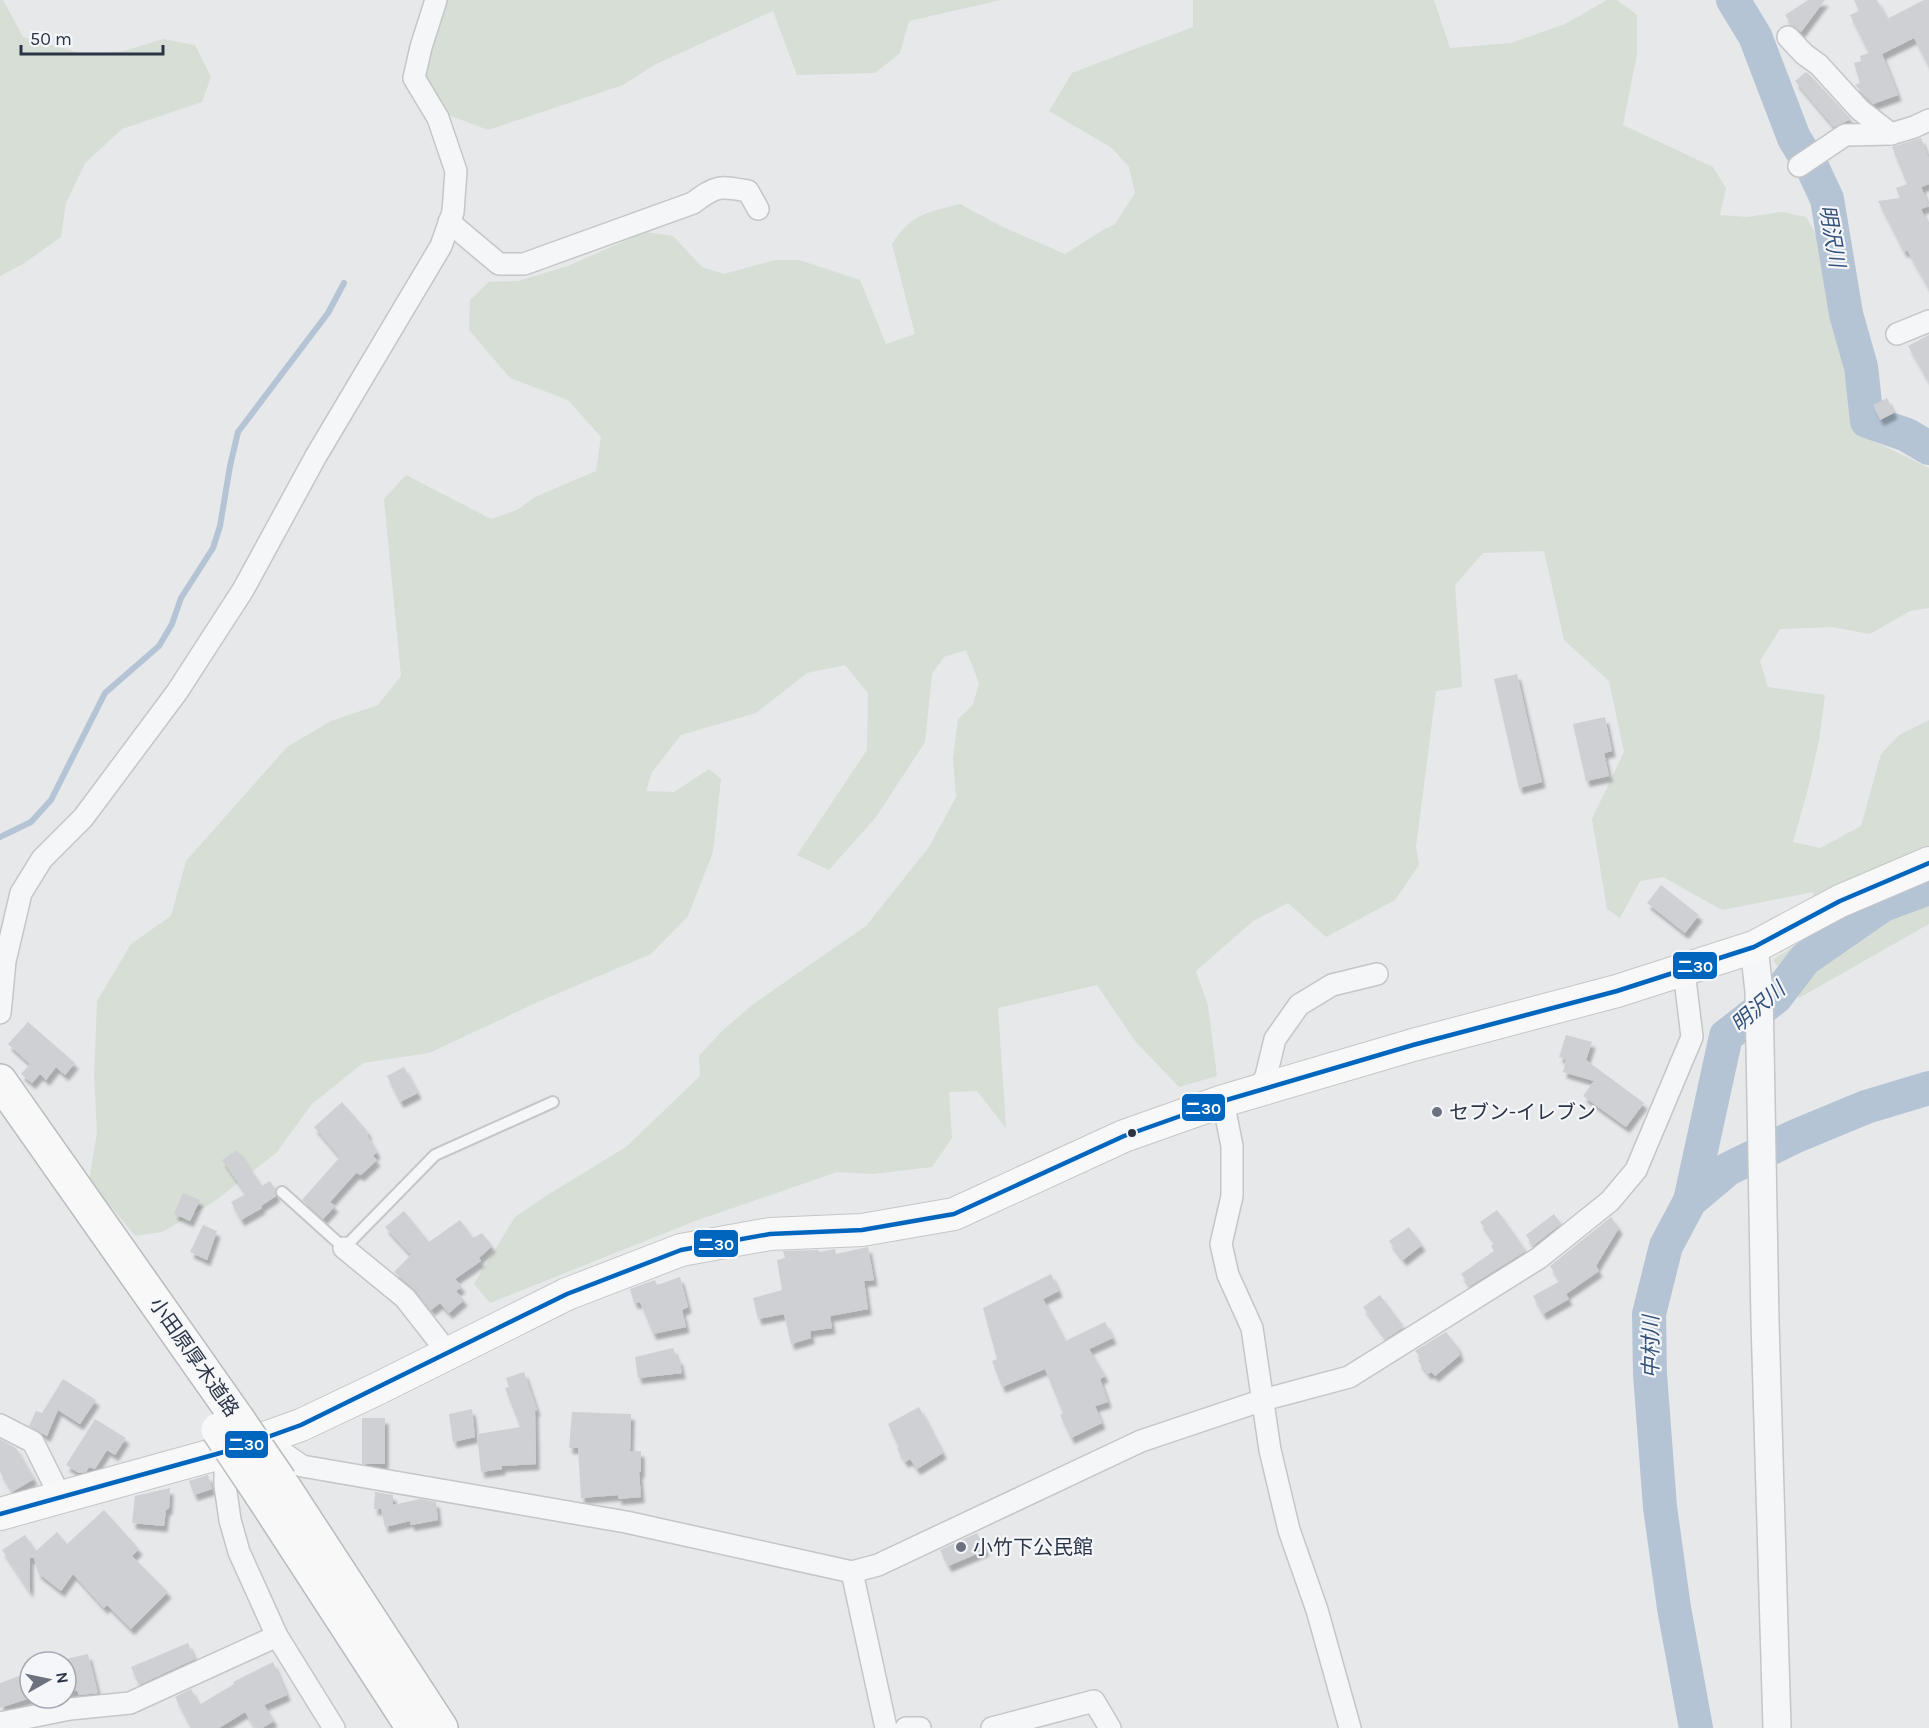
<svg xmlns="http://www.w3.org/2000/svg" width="1929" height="1728" viewBox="0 0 1929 1728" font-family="Karla,'Noto Sans JP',sans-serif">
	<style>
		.green { fill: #d6ded6 }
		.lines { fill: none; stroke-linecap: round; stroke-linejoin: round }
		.stream { stroke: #b4c4d5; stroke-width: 6 }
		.river { stroke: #b4c4d5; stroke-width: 34 }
		.building { fill: #ced0d3; filter: url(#shadow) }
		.service-casing { stroke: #c4c6c8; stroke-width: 14 }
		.minor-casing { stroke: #c4c6c8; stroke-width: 24 }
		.tertiary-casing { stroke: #c4c6c8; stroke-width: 30 }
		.secondary-casing { stroke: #c4c6c8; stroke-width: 34 }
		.trunk-casing { stroke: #b8bbbf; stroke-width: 36 }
		.service { stroke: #f5f6f7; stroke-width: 10 }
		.minor { stroke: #f5f6f7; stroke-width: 21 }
		.tertiary { stroke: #f5f6f7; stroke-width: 27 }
		.secondary { stroke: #f8f8f8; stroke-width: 32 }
		.trunk { stroke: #f8f8f8; stroke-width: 33 }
		.trunk-bridge-casing { stroke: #b8bbbf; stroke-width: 36; stroke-linecap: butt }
		.trunk-bridge { stroke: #f8f8f8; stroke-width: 33 }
		.bus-1-casing { stroke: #f4f6f9; stroke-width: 9 }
		.bus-1 { stroke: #0065bd; stroke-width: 4.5 }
		.poi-dot { fill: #6c737f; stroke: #f4f6f9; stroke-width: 2 }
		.bus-dot { fill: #2b3445; stroke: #f4f6f9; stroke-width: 2 }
		.labels { text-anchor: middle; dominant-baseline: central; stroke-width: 4.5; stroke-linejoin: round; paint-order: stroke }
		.poi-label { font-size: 20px; fill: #2b3445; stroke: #f4f6f9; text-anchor: start }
		.street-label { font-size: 20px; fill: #2b3445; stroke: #f4f6f9 }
		.water-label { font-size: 21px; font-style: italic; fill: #34527a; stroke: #f4f6f9 }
		.line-badge { stroke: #f4f6f9; stroke-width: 2 }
		.badge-label { font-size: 16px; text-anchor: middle; font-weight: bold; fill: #fff }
	</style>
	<defs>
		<filter id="shadow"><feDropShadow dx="3.5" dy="6" stdDeviation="1.5" flood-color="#0004"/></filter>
	</defs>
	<rect width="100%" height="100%" fill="#e6e8ea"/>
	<g class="green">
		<path d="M0,0H3L23,37L84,54L124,51L163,39L195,45L211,77L202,102L122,129L85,163L66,203L61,237L23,264L0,276Z"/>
		<path d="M444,0H1001L909,21L900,53L875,73L797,75L773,11L654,65L623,85L488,130L433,109L421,47Z"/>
		<path d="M1193,0H1434L1450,48L1511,43L1565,24L1607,0H1617L1637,15V54L1623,125L1713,167L1726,188L1720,215L1747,217L1782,212L1806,217L1820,240L1855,432L1929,468V608L1910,611L1870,634L1832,627L1780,629L1760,661L1768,687L1825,695L1819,740L1809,785L1793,842L1820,848L1861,826L1881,754L1899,735L1929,720V924L1799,998L1773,960L1819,929L1813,892L1722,910L1663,877L1640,881L1620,918L1607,909L1592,819L1624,752L1609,681L1564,640L1544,551L1483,553L1455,585L1462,687L1436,691L1416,847L1419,865L1395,900L1326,937L1288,903L1253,921L1196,971L1208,1006L1217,1076L1179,1087L1135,1041L1097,985L998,1008L1006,1128L977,1091L949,1092L952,1138L932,1167L873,1174L837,1172L695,1221L490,1303L474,1284L515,1217L546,1196L626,1147L700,1076L699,1056L722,1031L752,1005L866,926L929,847L956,797L953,758L958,719L973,705L979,683L966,650L944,657L932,674L925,742L876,817L829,870L797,855L867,750L868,693L845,665L807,673L756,713L681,735L652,772L646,791L674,792L709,769L721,779L713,852L688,916L651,954L540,1001L429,1053L363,1063L312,1104L276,1153L215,1201L162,1232L135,1236L89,1180L97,1133L94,1075L97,1001L131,944L171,916L186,861L287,747L331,721L378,705L401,676L384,499L406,475L491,519L517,510L535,497L596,471L601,437L568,400L510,378L469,330L470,300L489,282L518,281L568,266L645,232L673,236L702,267L724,274L775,260H799L860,280L886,344L915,334L892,244C912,213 926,213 960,204L1003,227L1065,254L1103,230L1115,224L1135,193L1129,167L1112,148L1049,111L1072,73L1193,27Z"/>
	</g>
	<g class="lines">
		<path class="stream" d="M0,837L31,822L51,800L105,693L159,646L172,624L181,598L213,548L220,526L230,466L238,432L328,313L344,283"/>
		<g class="river">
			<path d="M1733,0L1755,36L1794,138L1813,169L1827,199L1846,314L1861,367L1867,421L1907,435L1929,448"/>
			<path d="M1690,1201L1726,1036L1776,997L1805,959L1883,905L1929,888"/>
			<path d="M1696,1728L1674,1608L1660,1507L1650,1374L1649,1314L1666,1246L1690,1201L1728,1169L1796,1136L1866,1107L1929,1088"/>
		</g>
	</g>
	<g class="building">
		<path d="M1808,0H1825L1801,32L1792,25L1785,15Z"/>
		<path d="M1854,0H1877L1887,19L1924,0H1929V67L1914,38L1882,54L1898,95L1873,104L1855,85L1860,83L1854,63L1861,61L1860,56L1869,53L1850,15L1859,11Z"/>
		<path d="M1806,72L1810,75L1851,119L1834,127L1795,81Z"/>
		<path d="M1921,138L1929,159V184L1921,187L1929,206L1921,209L1929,226V289L1907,250L1904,252L1878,201L1900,198L1896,188L1907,184L1892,147Z"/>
		<path d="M1929,335V382L1908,346Z"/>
		<path d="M1887,398L1894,413L1880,420L1873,405Z"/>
		<path d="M1517,674L1542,782L1519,788L1494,679Z"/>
		<path d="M1605,717L1612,751L1604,753L1609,776L1586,781L1573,724Z"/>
		<path d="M1661,885L1699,915L1685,933L1647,903Z"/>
		<path d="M28,1022L75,1063L65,1075L56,1067L46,1080L40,1074L32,1083L21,1074L30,1064L8,1044Z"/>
		<path d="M1566,1035L1592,1042L1586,1060L1644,1103L1626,1127L1583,1096L1594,1081L1563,1072L1566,1059L1559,1057Z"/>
		<path d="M404,1067L418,1093L400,1102L387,1076Z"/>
		<path d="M342,1102L368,1132L367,1135L377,1152L373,1156L377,1160L361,1175L356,1173L330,1202L335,1206L323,1219L302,1200L340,1157L314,1127Z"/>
		<path d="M237,1150L262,1186L270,1181L275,1189L276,1196L261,1206L262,1208L241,1220L231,1202L246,1194L222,1160Z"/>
		<path d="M183,1193L200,1200L190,1221L174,1214Z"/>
		<path d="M1497,1210L1526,1251L1470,1286L1461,1274L1494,1251L1491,1246L1495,1243L1480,1222Z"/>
		<path d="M404,1211L429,1242L460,1220L473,1238L482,1233L492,1246L479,1258L481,1261L455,1279L462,1287L456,1291L464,1300L449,1313L440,1303L431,1310L415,1290L394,1272L411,1255L385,1227Z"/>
		<path d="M1554,1214L1561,1224L1533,1246L1526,1235Z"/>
		<path d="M1611,1217L1619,1228L1596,1266L1599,1271L1566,1294L1569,1299L1543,1314L1533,1296L1560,1281L1550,1266Z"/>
		<path d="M203,1225L217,1231L207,1260L190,1252Z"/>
		<path d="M1409,1227L1422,1245L1403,1260L1389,1241Z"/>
		<path d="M868,1247L874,1280L864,1281L868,1309L830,1316L832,1328L810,1331L811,1338L791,1344L784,1314L758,1319L753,1298L782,1290L777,1260L785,1258L783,1251L819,1250V1252L835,1249L836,1254Z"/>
		<path d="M1051,1274L1059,1291L1043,1299L1065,1341L1105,1322L1113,1338L1089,1349L1105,1376L1100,1379L1108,1402L1095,1406L1102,1423L1071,1438L1060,1415L1063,1413L1045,1369L1002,1387L992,1361L997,1359L983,1308Z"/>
		<path d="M680,1277L688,1307L682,1310L686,1327L653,1334L640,1302L634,1303L630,1289L655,1280L657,1285Z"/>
		<path d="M1380,1295L1404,1327L1386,1339L1363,1307Z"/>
		<path d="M1446,1332L1457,1346L1460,1355L1435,1376L1431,1372L1428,1374L1418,1361L1421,1358L1415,1351Z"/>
		<path d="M673,1348L677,1359L679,1358L682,1373L638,1378L635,1357Z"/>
		<path d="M524,1372L537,1410L535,1411L536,1464L502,1466V1469L481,1472L477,1434L520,1427L505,1388L509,1387L506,1378Z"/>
		<path d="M63,1379L96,1400L80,1424L58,1410L47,1436L29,1426L36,1411L42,1413Z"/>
		<path d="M919,1407L943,1453L917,1469L910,1459L905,1462L897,1449L899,1448L888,1424Z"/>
		<path d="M472,1409L475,1437L453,1442L449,1414Z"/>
		<path d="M572,1412L631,1414L630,1451H641V1472H639L641,1497L618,1499V1495L581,1498L578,1448H569Z"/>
		<rect x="362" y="1418" width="23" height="46"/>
		<path d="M95,1419L126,1438L115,1455L107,1450L95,1469L89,1467L86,1472L79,1473L66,1465Z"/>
		<path d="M0,1439L16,1448L34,1479L12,1492L0,1472Z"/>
		<path d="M208,1475L212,1489L194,1495L189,1481Z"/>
		<path d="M170,1488L169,1508L166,1510L164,1526L132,1523L135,1496Z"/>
		<path d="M375,1492L393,1495V1505L420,1499L436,1502L438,1520L411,1525L410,1521L385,1527L381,1509H374Z"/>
		<path d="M104,1510L139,1549L132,1556L168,1592L131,1629L107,1605L104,1608L73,1574L61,1591L38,1573L34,1558H30V1592L2,1550L25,1535L36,1551L57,1532L67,1544Z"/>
		<path d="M977,1533L986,1550L948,1566L940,1550Z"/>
		<path d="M188,1643L195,1659L139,1685L131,1667Z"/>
		<path d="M88,1654L98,1693L79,1695L77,1690L66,1694V1659Z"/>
		<path d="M273,1662L287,1695L264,1705L274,1721L262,1728H255L245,1712L219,1728H191L175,1697L191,1689L199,1705L234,1684L233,1682Z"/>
		<path d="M30,1672V1698L0,1708V1683Z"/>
	</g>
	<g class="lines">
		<defs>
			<path id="service" d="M282,1192L344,1248L435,1155L553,1102"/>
			<g id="minor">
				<path d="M1788,37L1804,54L1819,65L1860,110L1891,134"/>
				<path d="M1799,166L1845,135L1891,134L1914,127L1929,120"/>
				<path d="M449,222L499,264H524L693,203C717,185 719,186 748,191L758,209"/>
				<path d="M1897,334L1929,321"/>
				<path d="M0,1013L5,961L21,893L42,859L83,818L177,692L243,590L316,456L441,246L453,212L456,171L438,118L414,78L421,47L436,0"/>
				<path d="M1258,1091L1266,1076L1275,1039L1299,1005L1332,985L1377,974"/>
				<path d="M1223,1101L1232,1146V1196L1221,1244L1228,1275L1252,1328L1270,1450L1289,1530L1317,1610L1350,1728"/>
				<path d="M344,1248L405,1298L448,1353"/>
				<path d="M0,1425L33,1442L60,1496"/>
				<path d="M263,1439L302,1466L626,1522L852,1572L878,1565L1141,1441L1263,1400L1349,1377L1539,1258L1610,1201L1636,1170L1692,1037L1684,971"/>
				<path d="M231,1450L225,1468V1485L230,1520L239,1552L277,1636L334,1728"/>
				<path d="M852,1572L886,1728"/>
				<path d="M0,1723L70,1709L130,1703L277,1636"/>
				<path d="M906,1728H920"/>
				<path d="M992,1728L1094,1701L1110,1728"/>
			</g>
			<path id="tertiary" d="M1754,947L1759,991L1765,1321L1777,1728"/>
			<path id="secondary" d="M0,1514L231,1450L301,1425L379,1388L567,1294L681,1250L770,1234L862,1230L954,1214L1124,1136L1223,1101L1413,1045L1617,991L1754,947L1840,901L1929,863"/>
			<g id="trunk">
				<path d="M0,1081L237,1418"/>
				<path d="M280,1481L441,1728"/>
				<path d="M261,1494L413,1728"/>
			</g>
		</defs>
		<use href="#service" class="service-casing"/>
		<use href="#minor" class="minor-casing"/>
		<use href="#tertiary" class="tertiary-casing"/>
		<use href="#secondary" class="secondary-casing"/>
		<use href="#trunk" class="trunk-casing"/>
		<use href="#service" class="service"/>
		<use href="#minor" class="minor"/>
		<use href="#tertiary" class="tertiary"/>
		<use href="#secondary" class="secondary"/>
		<use href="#trunk" class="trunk"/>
		<defs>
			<g id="trunk-bridge">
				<path d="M237,1418L280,1481"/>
				<path d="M218,1430L261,1494"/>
			</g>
		</defs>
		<use href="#trunk-bridge" class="trunk-bridge-casing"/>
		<use href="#trunk-bridge" class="trunk-bridge"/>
		<defs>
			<path id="bus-1" d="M0,1514L231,1450L301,1425L567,1294L681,1250L770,1234L862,1230L954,1214L1124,1136L1223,1101L1413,1045L1617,991L1754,947L1840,901L1929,863"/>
		</defs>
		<use href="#bus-1" class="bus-1-casing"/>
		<use href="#bus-1" class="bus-1"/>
	</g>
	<g class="poi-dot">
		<circle cx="1437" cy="1112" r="6"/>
		<circle cx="961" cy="1547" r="6"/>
	</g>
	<circle class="bus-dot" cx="1132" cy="1133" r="5"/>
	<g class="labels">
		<g class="poi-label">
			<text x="1449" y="1112">セブン-イレブン</text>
			<text x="973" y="1547">小竹下公民館</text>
		</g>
		<g class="street-label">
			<text transform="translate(194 1357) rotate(55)">小田原厚木道路</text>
		</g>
		<g class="water-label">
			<text transform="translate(1832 236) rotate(80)">明沢川</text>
			<text transform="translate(1758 1007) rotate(-41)">明沢川</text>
			<text transform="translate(1651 1347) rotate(-90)">中村川</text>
		</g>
	</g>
	<g class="line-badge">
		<rect x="1672" y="951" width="46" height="29" rx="6" fill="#0065bd"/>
		<rect x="1181" y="1093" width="45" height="29" rx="6" fill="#0065bd"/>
		<rect x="693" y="1229" width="46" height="29" rx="6" fill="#0065bd"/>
		<rect x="224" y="1430" width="45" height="29" rx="6" fill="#0065bd"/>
	</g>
	<g class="badge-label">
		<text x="1695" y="972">二30</text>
		<text x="1203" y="1114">二30</text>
		<text x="716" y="1250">二30</text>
		<text x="246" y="1450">二30</text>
	</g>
	<g transform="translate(48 1680) rotate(81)"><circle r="28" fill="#f4f6f9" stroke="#a4a8b1" stroke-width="1.5"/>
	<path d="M0-4.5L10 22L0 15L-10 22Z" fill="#6c737f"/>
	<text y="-9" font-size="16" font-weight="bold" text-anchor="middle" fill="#2b3445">N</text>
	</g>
	<path d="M21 45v9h142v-9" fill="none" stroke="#2b3445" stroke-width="3"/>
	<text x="30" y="45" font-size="18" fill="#2b3445" stroke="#f4f6f9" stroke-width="4.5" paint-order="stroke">50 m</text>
</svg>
